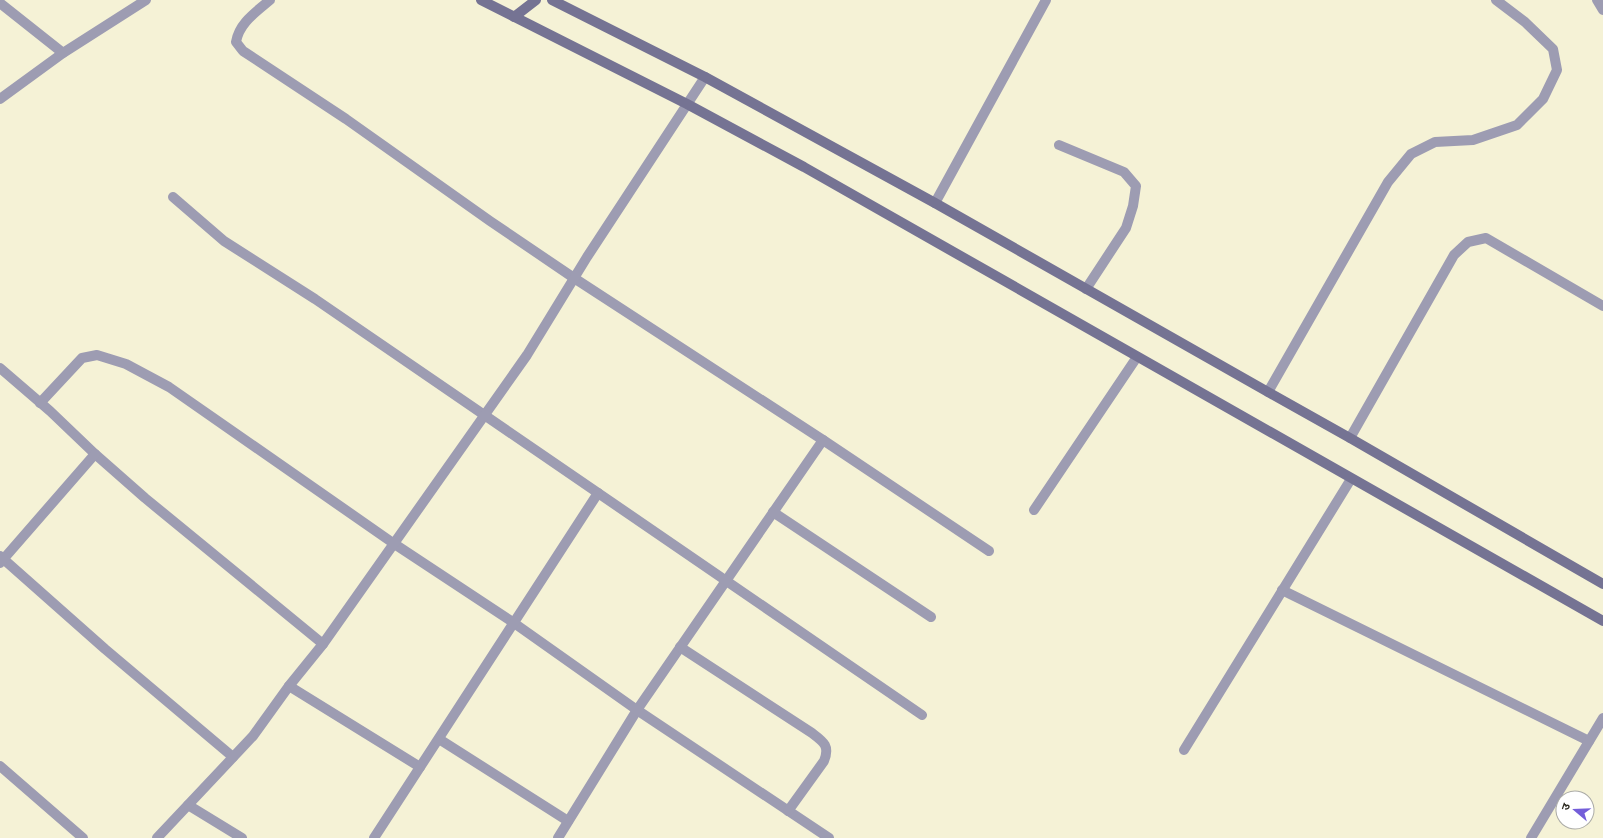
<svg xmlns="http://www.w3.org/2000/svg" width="1603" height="838" viewBox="0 0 1603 838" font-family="Spectral,'Noto Sans Devanagari',serif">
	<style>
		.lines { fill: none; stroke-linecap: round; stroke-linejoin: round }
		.service { stroke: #9d9cb2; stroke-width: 10 }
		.minor { stroke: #9d9cb2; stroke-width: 10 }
		.tertiary { stroke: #9d9cb2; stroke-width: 10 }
		.secondary { stroke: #757393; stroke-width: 10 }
	</style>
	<rect width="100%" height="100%" fill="#f5f2d6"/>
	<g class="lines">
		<g class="service">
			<path d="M1597,0L1603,10"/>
			<path d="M1059,145L1124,172L1136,186L1133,206L1126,228L1086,289"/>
			<path d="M935,203L1046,0"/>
			<path d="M1268,392L1388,182L1411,154L1435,142L1473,140L1517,125L1543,99L1557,70L1553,49L1525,22L1496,0"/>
			<path d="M1350,438L1454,255L1468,242L1486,238L1603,306"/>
			<path d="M1034,510L1137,357"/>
			<path d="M1282,590L1589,741"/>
			<path d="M1184,750L1351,479"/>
			<path d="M1531,838L1603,718"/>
		</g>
		<g class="minor">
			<path d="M270,0C256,12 239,23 236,42L243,51L346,119L490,221L574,278L823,440L637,710L558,838"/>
			<path d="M0,3L63,53"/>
			<path d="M173,197L224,241L315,299L922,715"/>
			<path d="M0,368L50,411L95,454L145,498L323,644"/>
			<path d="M40,403L82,358L97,355L126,364L169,387L393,543L514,623L637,710L829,838"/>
			<path d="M823,440L989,551"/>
			<path d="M773,512L931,617"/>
			<path d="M0,556L105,649L233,757"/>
			<path d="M0,563L95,454"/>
			<path d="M680,647L812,733C824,742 830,746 824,761L788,811"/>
			<path d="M289,686L420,767"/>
			<path d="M439,739L568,821"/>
			<path d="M0,766L83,838"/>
			<path d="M188,805L242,838"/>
			<path d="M157,838L253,736L289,686L323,644L527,355L587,257L705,77"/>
			<path d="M374,838L598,493"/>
		</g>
		<path class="tertiary" d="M0,99L63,53L146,0"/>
		<g class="secondary">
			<path d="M481,0L687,104L804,167L1603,621"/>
			<path d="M552,0L705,77L935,203L1268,392L1350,438L1603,584"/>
			<path d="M514,17L536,0"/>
		</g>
	</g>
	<g transform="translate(1575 810) rotate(289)"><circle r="19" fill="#ffffff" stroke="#ababa7"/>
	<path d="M0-3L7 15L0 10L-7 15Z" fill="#745ed9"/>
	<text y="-6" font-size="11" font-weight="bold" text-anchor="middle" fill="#2e2c22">उ</text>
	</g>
</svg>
